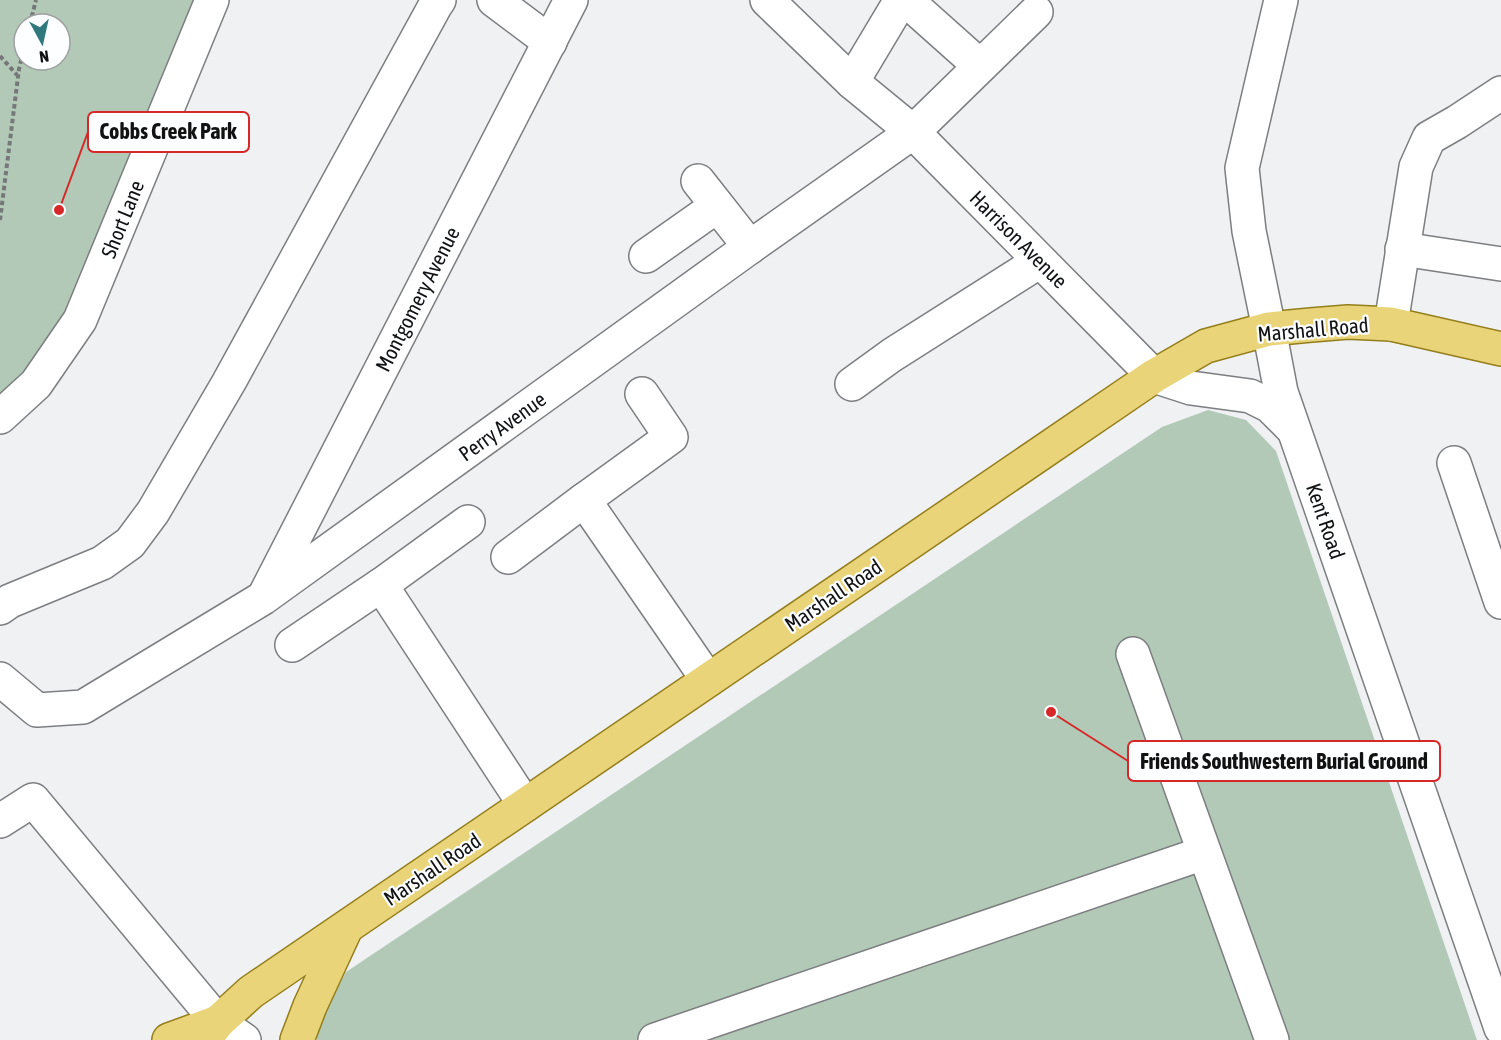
<svg xmlns="http://www.w3.org/2000/svg" width="1501" height="1040" viewBox="0 0 1501 1040" font-family="'Asap Condensed',sans-serif">
	<style>
		.green { fill: #b3c9b7; fill-rule: evenodd }
		.lines { fill: none; stroke-linecap: round; stroke-linejoin: round }
		.minor-casing { stroke: #7d7e80; stroke-width: 36 }
		.major-casing { stroke: #947e1b; stroke-width: 36 }
		.path { stroke: #767778; stroke-width: 4; stroke-dasharray: 4.5 3; stroke-linecap: butt }
		.minor { stroke: #fff; stroke-width: 33 }
		.major { stroke: #e9d479; stroke-width: 33 }
		.labels { text-anchor: middle; dominant-baseline: central; stroke-width: 4.5; stroke-linejoin: round; paint-order: stroke }
		.street-label { font-size: 21px; fill: #121213; stroke: #fdfeff }
		.leader { fill: none; stroke: #d62828; stroke-width: 2 }
		.callout-dot { fill: #d62828; stroke: #fdfeff; stroke-width: 2 }
		.callout { fill: #fdfeff; stroke: #d62828; stroke-width: 2 }
		.callout-label { font-size: 22px; text-anchor: middle; font-weight: bold; fill: #121213 }
	</style>
	<rect width="100%" height="100%" fill="#eff1f3"/>
	<g class="green">
		<path d="M0,0H215L52,359L0,418ZM24,24H60V60H24Z"/>
		<path d="M1208,410L1246,420L1276,451L1477,1040H317L318,1025L346,972L1162,427Z"/>
	</g>
	<g class="lines">
		<defs>
			<g id="minor">
				<path d="M494,0L550,42"/>
				<path d="M767,0L852,82L913,132L1154,376L1191,388L1250,396L1270,406L1293,429"/>
				<path d="M906,0L980,66"/>
				<path d="M1281,0L1242,168L1249,231L1269,329L1281,392L1501,1028"/>
				<path d="M852,82L901,0"/>
				<path d="M698,181L750,247"/>
				<path d="M1402,249L1501,264"/>
				<path d="M646,256L717,206"/>
				<path d="M1391,324L1416,167L1429,138L1457,122L1501,93"/>
				<path d="M852,384L892,355L1040,261"/>
				<path d="M642,394L671,437L584,500L708,680"/>
				<path d="M0,417L36,384L80,320L212,0"/>
				<path d="M1454,463L1501,602"/>
				<path d="M508,557L584,500"/>
				<path d="M381,585L468,522"/>
				<path d="M266,593L571,0"/>
				<path d="M0,608L10,601L102,563L130,543L153,512L229,382L435,6L439,0"/>
				<path d="M292,645L381,585L525,805"/>
				<path d="M1133,654L1272,1040"/>
				<path d="M0,679L37,710L83,707L263,598L750,247L913,132L1036,12"/>
				<path d="M0,821L33,800L218,1022L244,1040"/>
				<path d="M655,1040L1204,853"/>
			</g>
			<g id="major">
				<path d="M169,1040L218,1022"/>
				<path d="M204,1040L218,1022L251,992L1154,376L1206,346L1269,329L1311,325L1348,322L1391,324L1501,349"/>
				<path d="M297,1040L310,1006L346,928"/>
			</g>
		</defs>
		<use href="#minor" class="minor-casing"/>
		<use href="#major" class="major-casing"/>
		<g class="path">
			<path d="M30,24L36,0"/>
			<path d="M0,56L17,75"/>
			<path d="M0,220L19,69L24,48"/>
		</g>
		<use href="#minor" class="minor"/>
		<use href="#major" class="major"/>
	</g>
	<g class="labels">
		<g class="street-label">
			<text transform="translate(122 219) rotate(-68)">Short Lane</text>
			<text transform="translate(1019 239) rotate(45)">Harrison Avenue</text>
			<text transform="translate(417 299) rotate(-63)">Montgomery Avenue</text>
			<text transform="translate(1313 329) rotate(-5)">Marshall Road</text>
			<text transform="translate(502 426) rotate(-36)">Perry Avenue</text>
			<text transform="translate(1326 521) rotate(71)">Kent Road</text>
			<text transform="translate(833 595) rotate(-34)">Marshall Road</text>
			<text transform="translate(432 869) rotate(-34)">Marshall Road</text>
		</g>
	</g>
	<path class="leader" d="M59 210L88 132M1051 712L1128 761"/>
	<g class="callout-dot">
		<circle cx="59" cy="210" r="6"/>
		<circle cx="1051" cy="712" r="6"/>
	</g>
	<g class="callout">
		<rect x="88" y="112" width="161" height="40" rx="6"/>
		<rect x="1128" y="741" width="312" height="40" rx="6"/>
	</g>
	<g class="callout-label">
		<text x="168" y="139">Cobbs Creek Park</text>
		<text x="1284" y="769">Friends Southwestern Burial Ground</text>
	</g>
	<g transform="translate(42 42) rotate(172)"><circle r="28" fill="#fdfeff" stroke="#9fa0a1" stroke-width="1.5"/>
	<path d="M0-4.5L10 22L0 15L-10 22Z" fill="#30797c"/>
	<text y="-9" font-size="16" font-weight="bold" text-anchor="middle" fill="#121213">N</text>
	</g>
</svg>
